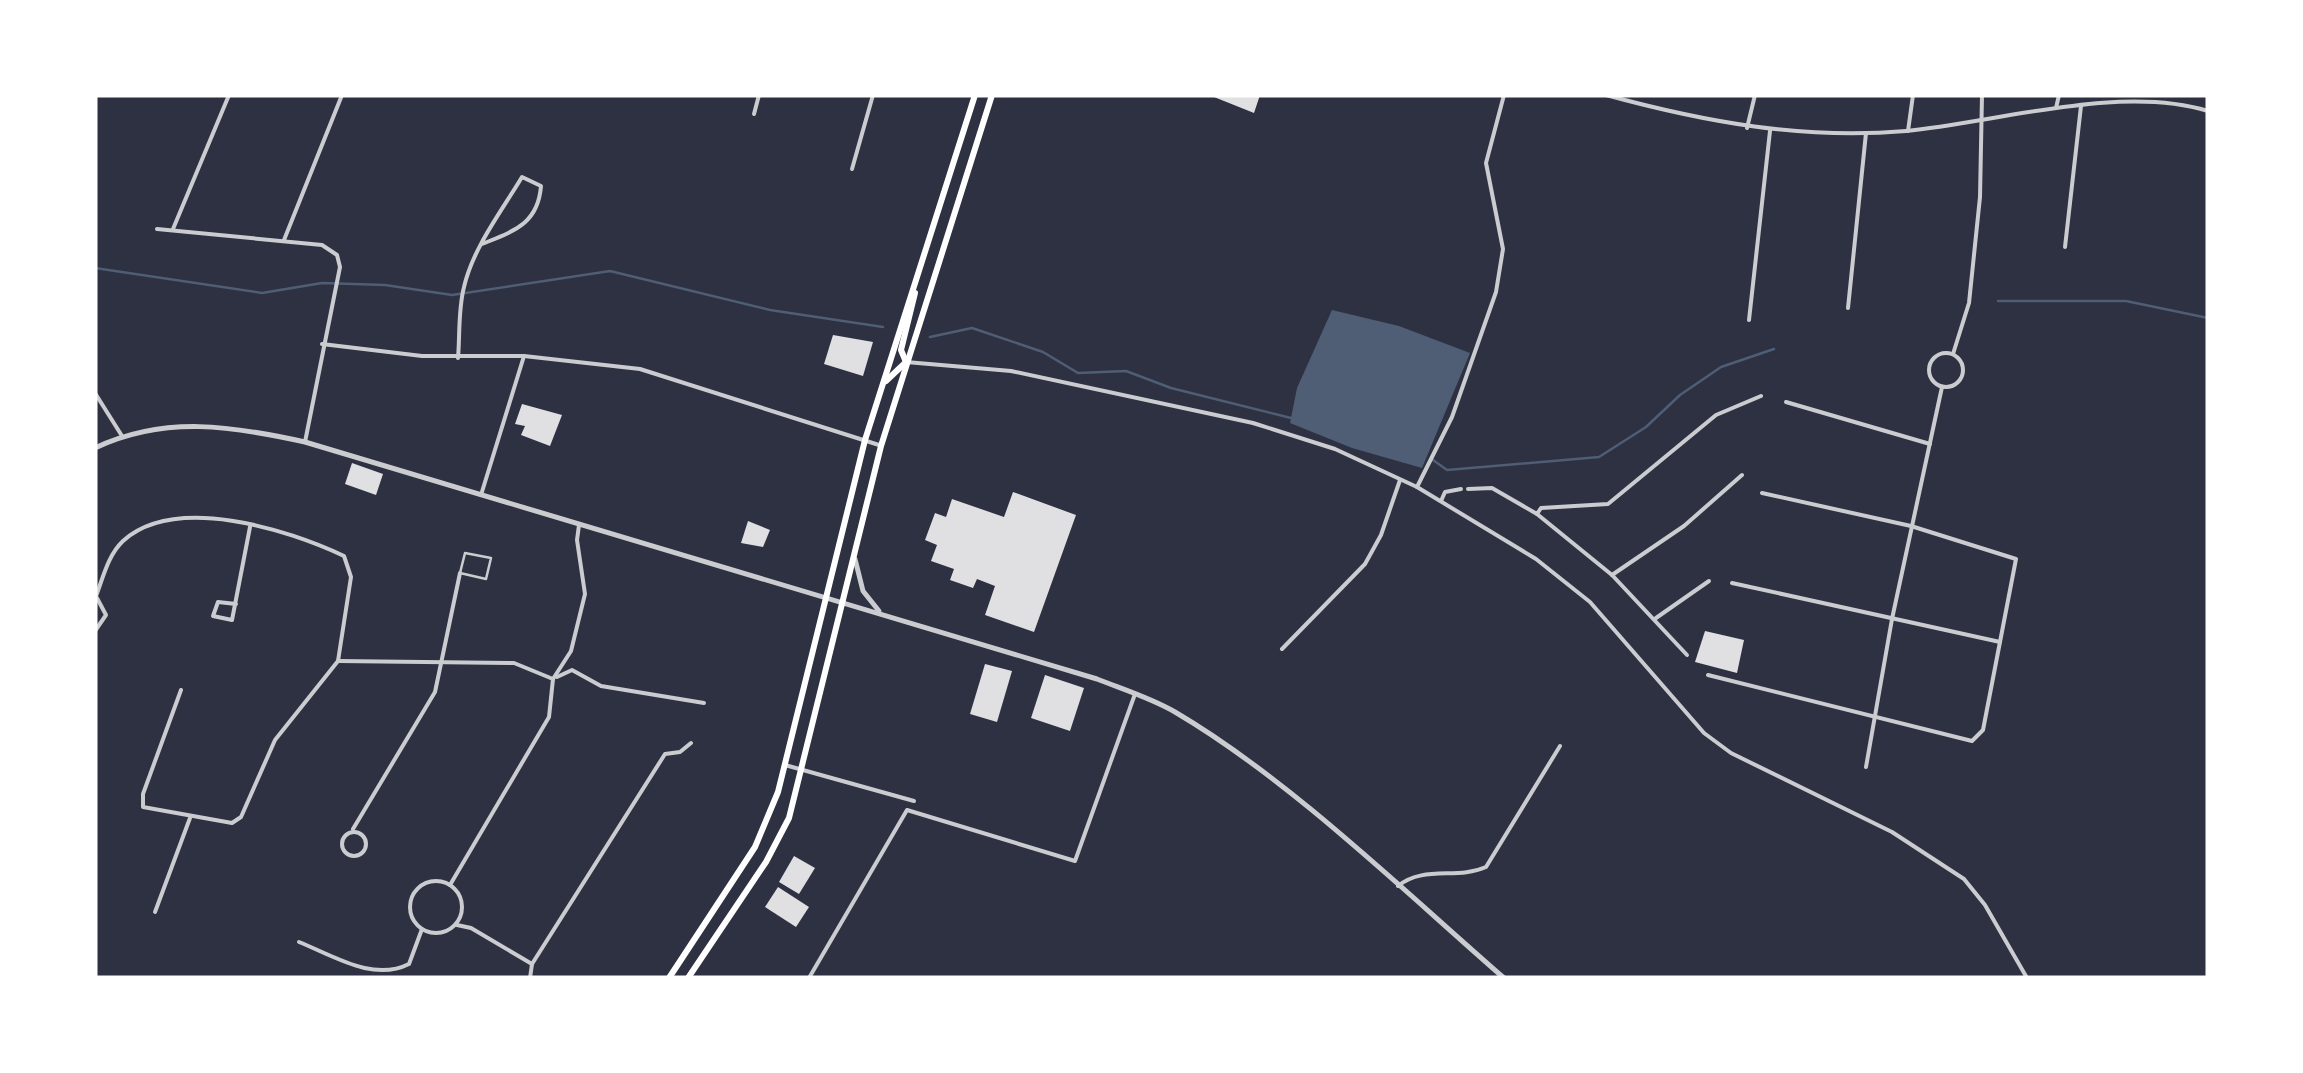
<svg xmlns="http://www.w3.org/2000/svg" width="2303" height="1073" viewBox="0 0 2303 1073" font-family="'Source Sans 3',sans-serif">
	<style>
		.water { fill: #4f5d75 }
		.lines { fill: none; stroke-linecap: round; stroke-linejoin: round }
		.stream { stroke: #4f5d75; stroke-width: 2.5 }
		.building { fill: #e0e0e3 }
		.service { stroke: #caccd0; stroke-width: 2.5 }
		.minor { stroke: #caccd0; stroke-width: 4 }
		.tertiary { stroke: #caccd0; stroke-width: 5 }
		.secondary { stroke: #fff; stroke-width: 6 }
	</style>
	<rect width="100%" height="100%" fill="#2d3142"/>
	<path class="water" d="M1332,310L1399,326L1470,353L1422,468L1352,448L1290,423L1297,388Z"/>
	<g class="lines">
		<g class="stream">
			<path d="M95,268L262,293L322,283L385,285L452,295L610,271L770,310L883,327"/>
			<path d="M1998,301H2126L2208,318"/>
			<path d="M930,337L972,328L1043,352L1078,373L1126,371L1171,388L1291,418"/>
			<path d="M1433,460L1447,470L1599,457L1646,427L1680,395L1721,367L1774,349"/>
		</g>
	</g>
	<g class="building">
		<path d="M1209,95H1260L1254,113Z"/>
		<path d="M833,335L873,342L863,376L824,364Z"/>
		<path d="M522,404L562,415L550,446L521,435L525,426L515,424Z"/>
		<path d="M352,463L383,474L376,495L345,484Z"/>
		<path d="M1013,492L1076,515L1034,632L985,615L995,586L977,579L973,588L950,580L954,569L931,561L937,545L925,540L935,513L946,517L952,499L1004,517Z"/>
		<path d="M748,521L770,530L763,547L741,543Z"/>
		<path d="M1705,631L1744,640L1737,673L1695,662Z"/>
		<path d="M985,664L1012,671L997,722L970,714Z"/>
		<path d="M1045,675L1084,688L1070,731L1031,718Z"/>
		<path d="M794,856L815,868L799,894L779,882Z"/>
		<path d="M778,887L809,907L796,927L765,907Z"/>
	</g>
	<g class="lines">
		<path class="service" d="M465,553L491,558L486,579L460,573Z"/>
		<g class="minor">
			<path d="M1606,95C1705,122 1803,140 1906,131C1997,122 2120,84 2208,111"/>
			<path d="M2056,108L2059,95"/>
			<path d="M754,114L759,95"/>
			<path d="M1747,128L1755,95"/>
			<path d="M1908,131L1913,95"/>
			<path d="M852,169L873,95"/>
			<path d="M157,229L322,245L337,255L340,267L305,442"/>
			<path d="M173,229L229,95"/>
			<path d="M284,240L342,95"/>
			<path d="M2065,247L2081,106"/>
			<path d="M1848,308L1866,133"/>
			<path d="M1749,320L1770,131"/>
			<path d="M322,344L422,356H524L640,369L879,445"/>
			<circle cx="1946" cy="370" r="17"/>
			<path d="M1953,354L1969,303L1980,197L1982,95"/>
			<path d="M458,358C460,335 458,310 464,287C473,248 501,212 522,177L541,186C538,224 514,231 482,244"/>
			<path d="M906,362L1011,371L1253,423L1335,449L1417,487L1536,559L1590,602L1704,733L1731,753L1892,832L1964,879L1985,905L2027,978"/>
			<path d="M95,393L122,436"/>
			<path d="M1786,402L1930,444"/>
			<path d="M1417,487L1452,417L1496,292L1503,249L1486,163L1504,95"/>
			<path d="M1468,489L1492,488L1537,514L1541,508L1608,504L1716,415L1761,396"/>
			<path d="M481,495L524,356"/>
			<path d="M1441,501L1445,492L1461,489"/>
			<path d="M1537,514L1612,575L1687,655"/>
			<path d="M1612,575L1684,526L1742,475"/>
			<path d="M1732,583L2000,642"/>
			<path d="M96,596C103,578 108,555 123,541C175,494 287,529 344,556L351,577L338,661L275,740L241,817L232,823L143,807V794L181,690"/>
			<path d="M236,604L218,602L213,616L232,620L250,527"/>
			<path d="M1656,618L1709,581"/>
			<path d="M95,631L106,615L97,598"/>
			<path d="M1282,649L1365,564L1381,535L1400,480"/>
			<path d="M338,661L514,663L553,679"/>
			<path d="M1708,675L1972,741L1983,730L2016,559L1911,526L1762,493"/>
			<path d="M557,677L572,670L601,686L704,703"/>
			<path d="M785,765L914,801"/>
			<path d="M1866,767L1892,619L1942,387"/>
			<path d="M353,829L435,692L460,573"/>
			<circle cx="354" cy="844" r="12"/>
			<circle cx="436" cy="907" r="26"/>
			<path d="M450,885L549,717L553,679L571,651L585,594L577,540L579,525"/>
			<path d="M1398,886C1424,865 1457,880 1486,867L1560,746"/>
			<path d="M155,912L190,818"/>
			<path d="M457,925L471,928L532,964"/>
			<path d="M299,942C334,956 373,982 409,964L422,929"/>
			<path d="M530,978L532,964L665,754L680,752L691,743"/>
			<path d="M809,978L907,810L1075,861L1135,694"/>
		</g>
		<g class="tertiary">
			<path d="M95,448C165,415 233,426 305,442L1097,679C1122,689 1151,698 1175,712C1289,779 1404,891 1504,978"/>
			<path d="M855,559L863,591L879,611"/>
		</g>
		<g class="secondary">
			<path d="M906,362L901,350L915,293"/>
			<path d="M886,381L905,363"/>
			<path d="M669,978L755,847L778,792L865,440L975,95"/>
			<path d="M688,978L766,862L789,818L881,446L992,95"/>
		</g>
	</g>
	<rect width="2303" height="1073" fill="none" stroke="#ffffff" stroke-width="195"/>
</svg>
